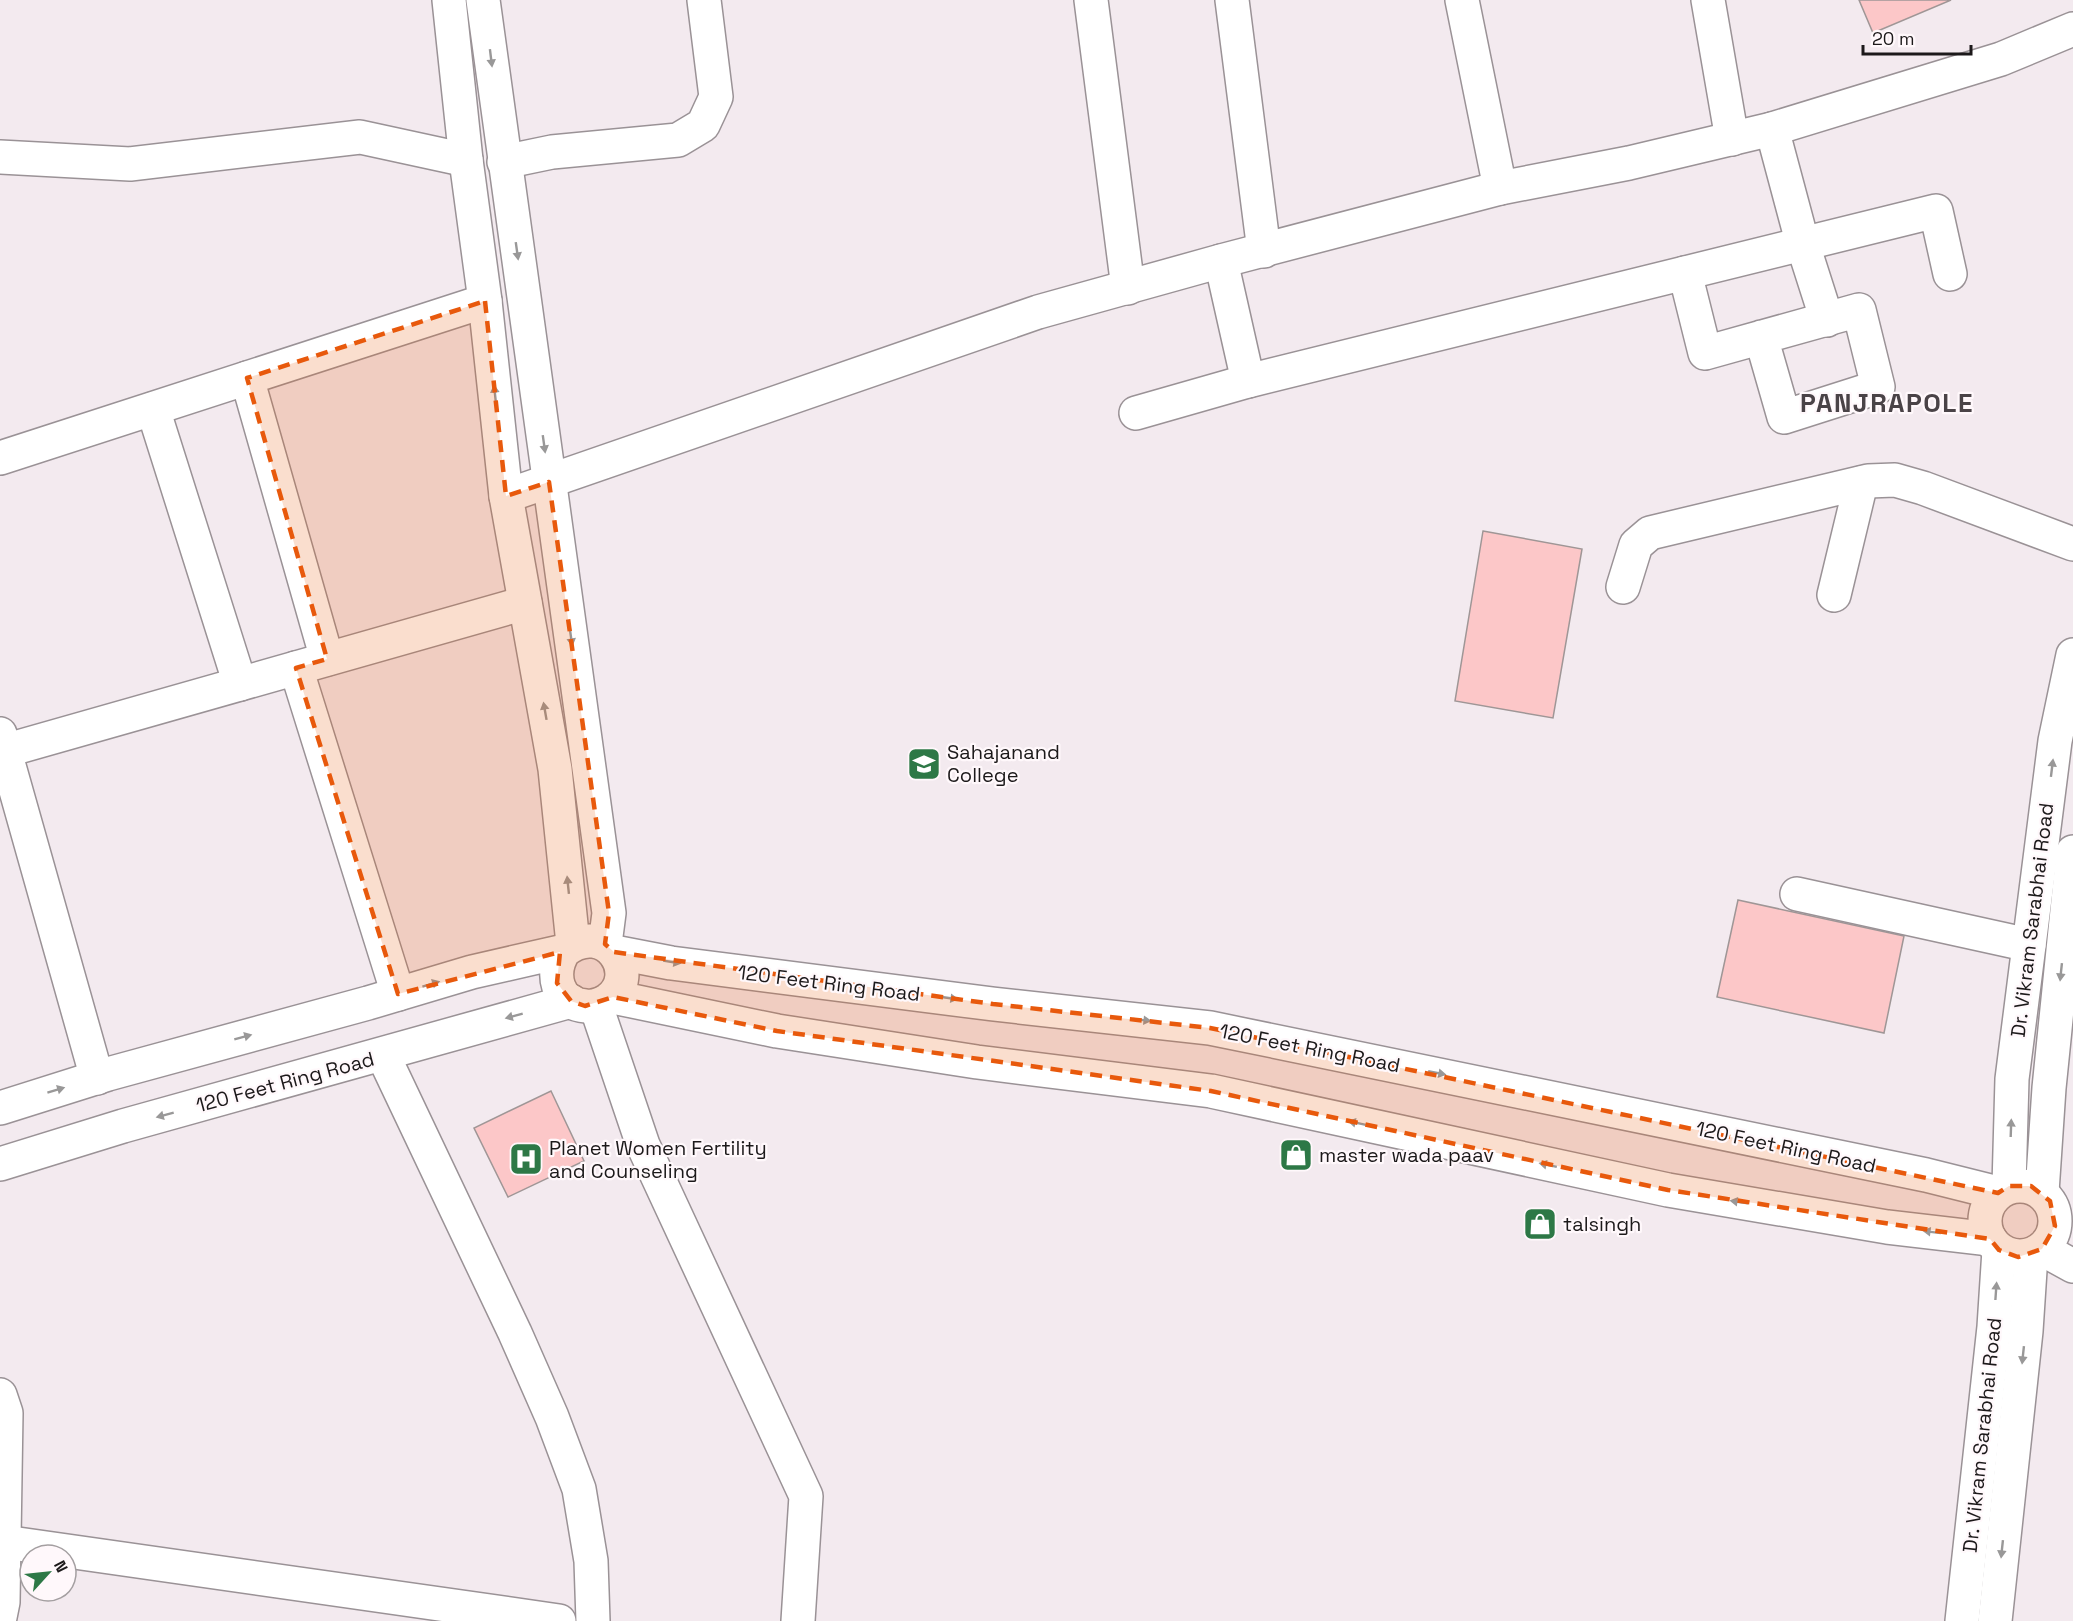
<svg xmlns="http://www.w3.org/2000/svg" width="2073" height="1621" viewBox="0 0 2073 1621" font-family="'Space Grotesk',sans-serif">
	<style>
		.building { fill: #fcc7c8; stroke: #9f9696; stroke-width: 1.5 }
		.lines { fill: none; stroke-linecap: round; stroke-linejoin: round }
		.street-casing { stroke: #9a9296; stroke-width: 36 }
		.secondary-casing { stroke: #9a9296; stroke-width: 36 }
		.primary-casing { stroke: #9a9296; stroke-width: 36 }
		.street { stroke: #fff; stroke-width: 33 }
		.secondary { stroke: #fff; stroke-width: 33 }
		.primary { stroke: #fff; stroke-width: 33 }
		.oneway { fill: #999898 }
		.marked { fill: #e8590c; fill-opacity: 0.2; stroke: #e8590c; stroke-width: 4.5; stroke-dasharray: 12 8; stroke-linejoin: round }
		.labels { text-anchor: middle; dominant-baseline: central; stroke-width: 4.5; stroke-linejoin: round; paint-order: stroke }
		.poi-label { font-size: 20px; fill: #1c191a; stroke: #fff8fb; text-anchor: start }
		.street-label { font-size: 20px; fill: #1c191a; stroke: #fff8fb }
		.district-label { font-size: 26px; font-weight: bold; letter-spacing: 1.5px; fill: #4a4347; stroke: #fff8fb }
	</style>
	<rect width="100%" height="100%" fill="#f3eaef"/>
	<g class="building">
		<path d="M1859,0H1951L1873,33Z"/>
		<path d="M1483,531L1582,549L1553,718L1455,701Z"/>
		<path d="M1738,900L1904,936L1884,1033L1717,997Z"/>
		<path d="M551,1091L584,1161L508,1197L474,1128Z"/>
	</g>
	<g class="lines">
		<defs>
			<g id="street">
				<path d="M1091,0L1128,288"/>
				<path d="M1232,0L1264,251"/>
				<path d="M1462,0L1500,188"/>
				<path d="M1708,0L1732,139"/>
				<path d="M1772,129L1803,245L1827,320"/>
				<path d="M504,162L552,152L678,140L703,125L716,97L704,0"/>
				<path d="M1221,261L1248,381L1936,211L1950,274"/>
				<path d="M1685,273L1705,353L1859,310L1878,387L1784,417L1761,337"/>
				<path d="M247,378L327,659"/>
				<path d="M153,409L240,684"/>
				<path d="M1136,413L1248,381"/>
				<path d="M0,458L485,301"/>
				<path d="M1623,587L1636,545L1650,533L1868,481L1895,480L1923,488L2073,544"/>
				<path d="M1834,595L1861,483"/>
				<path d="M296,668L398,994"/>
				<path d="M0,734L97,1078"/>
				<path d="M4,751L525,603"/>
				<path d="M1797,894L2029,945"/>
				<path d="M383,1055L515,1333L552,1417L579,1489L591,1561L593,1621"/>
				<path d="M0,1395L6,1413L3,1602L0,1617"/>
				<path d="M4,1542L559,1621"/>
			</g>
			<g id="secondary">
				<path d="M449,0L466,160L485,301L506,496L555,769L573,944"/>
				<path d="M483,0L609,913L605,944"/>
				<path d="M0,157L130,164L360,137L466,160"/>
				<path d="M506,496L1038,312L1221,261L1500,188L1629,163L1772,129L2001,59L2073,29"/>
				<path d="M596,1006L643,1145L806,1496L798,1621"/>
				<path d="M2009,1186L2012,1079L2055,741L2073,655"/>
				<path d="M2042,1192L2049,1088L2073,852"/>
				<path d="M1962,1621L1994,1327L1999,1250"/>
				<path d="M1995,1621L2026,1331L2031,1255"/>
			</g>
			<g id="primary">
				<path d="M614,952L671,963L993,1004L1210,1028L1926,1175L1998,1193"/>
				<path d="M613,997L777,1031L977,1062L1211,1091L1668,1190L1887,1227L1990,1239"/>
				<path d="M0,1108L108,1074L368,1003L472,972L564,951C606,918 643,975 608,1000C602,1004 594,1007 586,1006C556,1004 550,973 564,951"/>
				<path d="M0,1164L123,1126L571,1001"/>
				<circle cx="2020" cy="1221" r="35"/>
				<path d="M2042,1249L2073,1266"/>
			</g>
		</defs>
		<use href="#street" class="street-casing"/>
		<use href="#secondary" class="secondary-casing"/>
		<use href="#primary" class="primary-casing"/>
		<use href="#street" class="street"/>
		<use href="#secondary" class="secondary"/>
		<use href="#primary" class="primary"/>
	</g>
	<defs><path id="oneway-solid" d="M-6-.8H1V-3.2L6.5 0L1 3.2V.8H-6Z" transform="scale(1.5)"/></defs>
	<g class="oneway">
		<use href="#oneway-solid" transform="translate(491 58) rotate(83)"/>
		<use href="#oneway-solid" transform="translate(517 251) rotate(82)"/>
		<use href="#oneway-solid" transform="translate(495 394) rotate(-96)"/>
		<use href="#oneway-solid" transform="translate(544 444) rotate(82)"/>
		<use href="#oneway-solid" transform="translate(571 637) rotate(82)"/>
		<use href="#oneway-solid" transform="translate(545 711) rotate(-100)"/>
		<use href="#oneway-solid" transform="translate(2052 768) rotate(-83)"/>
		<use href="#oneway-solid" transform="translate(568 885) rotate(-96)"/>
		<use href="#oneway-solid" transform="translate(672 962) rotate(9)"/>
		<use href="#oneway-solid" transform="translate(2061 972) rotate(96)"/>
		<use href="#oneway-solid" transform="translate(431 984) rotate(-17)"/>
		<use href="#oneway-solid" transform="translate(949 998) rotate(8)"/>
		<use href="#oneway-solid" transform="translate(514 1016) rotate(165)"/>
		<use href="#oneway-solid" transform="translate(1142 1020) rotate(6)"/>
		<use href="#oneway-solid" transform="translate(243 1037) rotate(-15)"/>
		<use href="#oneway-solid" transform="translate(1437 1073) rotate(11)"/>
		<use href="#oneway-solid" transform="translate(56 1090) rotate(-17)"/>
		<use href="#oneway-solid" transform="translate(165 1115) rotate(165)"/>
		<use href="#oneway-solid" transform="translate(1357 1123) rotate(-168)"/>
		<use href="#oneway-solid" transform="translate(2011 1128) rotate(-88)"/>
		<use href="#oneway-solid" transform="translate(1548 1165) rotate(-168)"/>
		<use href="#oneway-solid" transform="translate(1739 1202) rotate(-171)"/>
		<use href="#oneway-solid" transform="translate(1932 1232) rotate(-173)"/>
		<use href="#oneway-solid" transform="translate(1996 1291) rotate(-86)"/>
		<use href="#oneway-solid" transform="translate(2023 1355) rotate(96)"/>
		<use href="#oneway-solid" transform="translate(2002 1549) rotate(96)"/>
	</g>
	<path class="marked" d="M485,301L506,496L549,482L609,913L605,944L614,952L993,1004L1210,1028L1998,1193L2009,1186H2031L2050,1201L2055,1226L2042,1249L2018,1257L1999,1250L1990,1239L1668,1190L1211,1091L777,1031L613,997L585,1006L571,1001L557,983L560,952L398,994L296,668L327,659L247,378Z"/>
	<defs>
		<symbol id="school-square" viewBox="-11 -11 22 22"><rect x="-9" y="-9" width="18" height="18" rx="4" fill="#2d7846" stroke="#fff8fb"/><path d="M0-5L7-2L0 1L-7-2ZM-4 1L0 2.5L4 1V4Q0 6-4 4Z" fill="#fff"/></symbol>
		<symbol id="shop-square" viewBox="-11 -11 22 22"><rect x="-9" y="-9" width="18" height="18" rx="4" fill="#2d7846" stroke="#fff8fb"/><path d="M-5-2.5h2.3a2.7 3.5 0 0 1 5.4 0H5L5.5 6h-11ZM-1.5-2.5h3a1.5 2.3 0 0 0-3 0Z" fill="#fff"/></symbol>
		<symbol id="hospital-square" viewBox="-11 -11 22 22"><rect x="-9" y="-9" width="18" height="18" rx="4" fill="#2d7846" stroke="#fff8fb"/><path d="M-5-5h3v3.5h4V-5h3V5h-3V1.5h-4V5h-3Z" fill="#fff"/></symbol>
	</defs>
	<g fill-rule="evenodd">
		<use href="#school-square" x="905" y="745" width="38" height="38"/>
		<use href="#shop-square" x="1277" y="1136" width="38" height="38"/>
		<use href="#hospital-square" x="507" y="1140" width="38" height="38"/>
		<use href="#shop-square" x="1521" y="1205" width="38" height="38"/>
	</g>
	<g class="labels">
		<g class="poi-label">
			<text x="947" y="752">Sahajanand<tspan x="947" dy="23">College</tspan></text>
			<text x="549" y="1148">Planet Women Fertility<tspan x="549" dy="23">and Counseling</tspan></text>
			<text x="1319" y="1155">master wada paav</text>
			<text x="1563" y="1224">talsingh</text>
		</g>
		<g class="street-label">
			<text transform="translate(2032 920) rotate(-83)">Dr. Vikram Sarabhai Road</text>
			<text transform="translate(829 983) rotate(7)">120 Feet Ring Road</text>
			<text transform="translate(1310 1048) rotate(11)">120 Feet Ring Road</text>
			<text transform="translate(285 1082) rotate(-15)">120 Feet Ring Road</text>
			<text transform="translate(1786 1147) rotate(12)">120 Feet Ring Road</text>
			<text transform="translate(1982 1435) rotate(-84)">Dr. Vikram Sarabhai Road</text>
		</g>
		<g class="district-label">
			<text x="1887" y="403">PANJRAPOLE</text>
		</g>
	</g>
	<g transform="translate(48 1573) rotate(63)"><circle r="28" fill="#fff8fb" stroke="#a49fa1" stroke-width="1.5"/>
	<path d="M0-4.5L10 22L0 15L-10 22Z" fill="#2d7846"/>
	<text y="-9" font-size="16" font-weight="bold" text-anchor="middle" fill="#1c191a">N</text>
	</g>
	<path d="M1863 45v9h108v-9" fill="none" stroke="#1c191a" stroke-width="3"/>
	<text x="1872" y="45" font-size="18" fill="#1c191a" stroke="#fff8fb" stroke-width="4.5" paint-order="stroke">20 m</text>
</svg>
